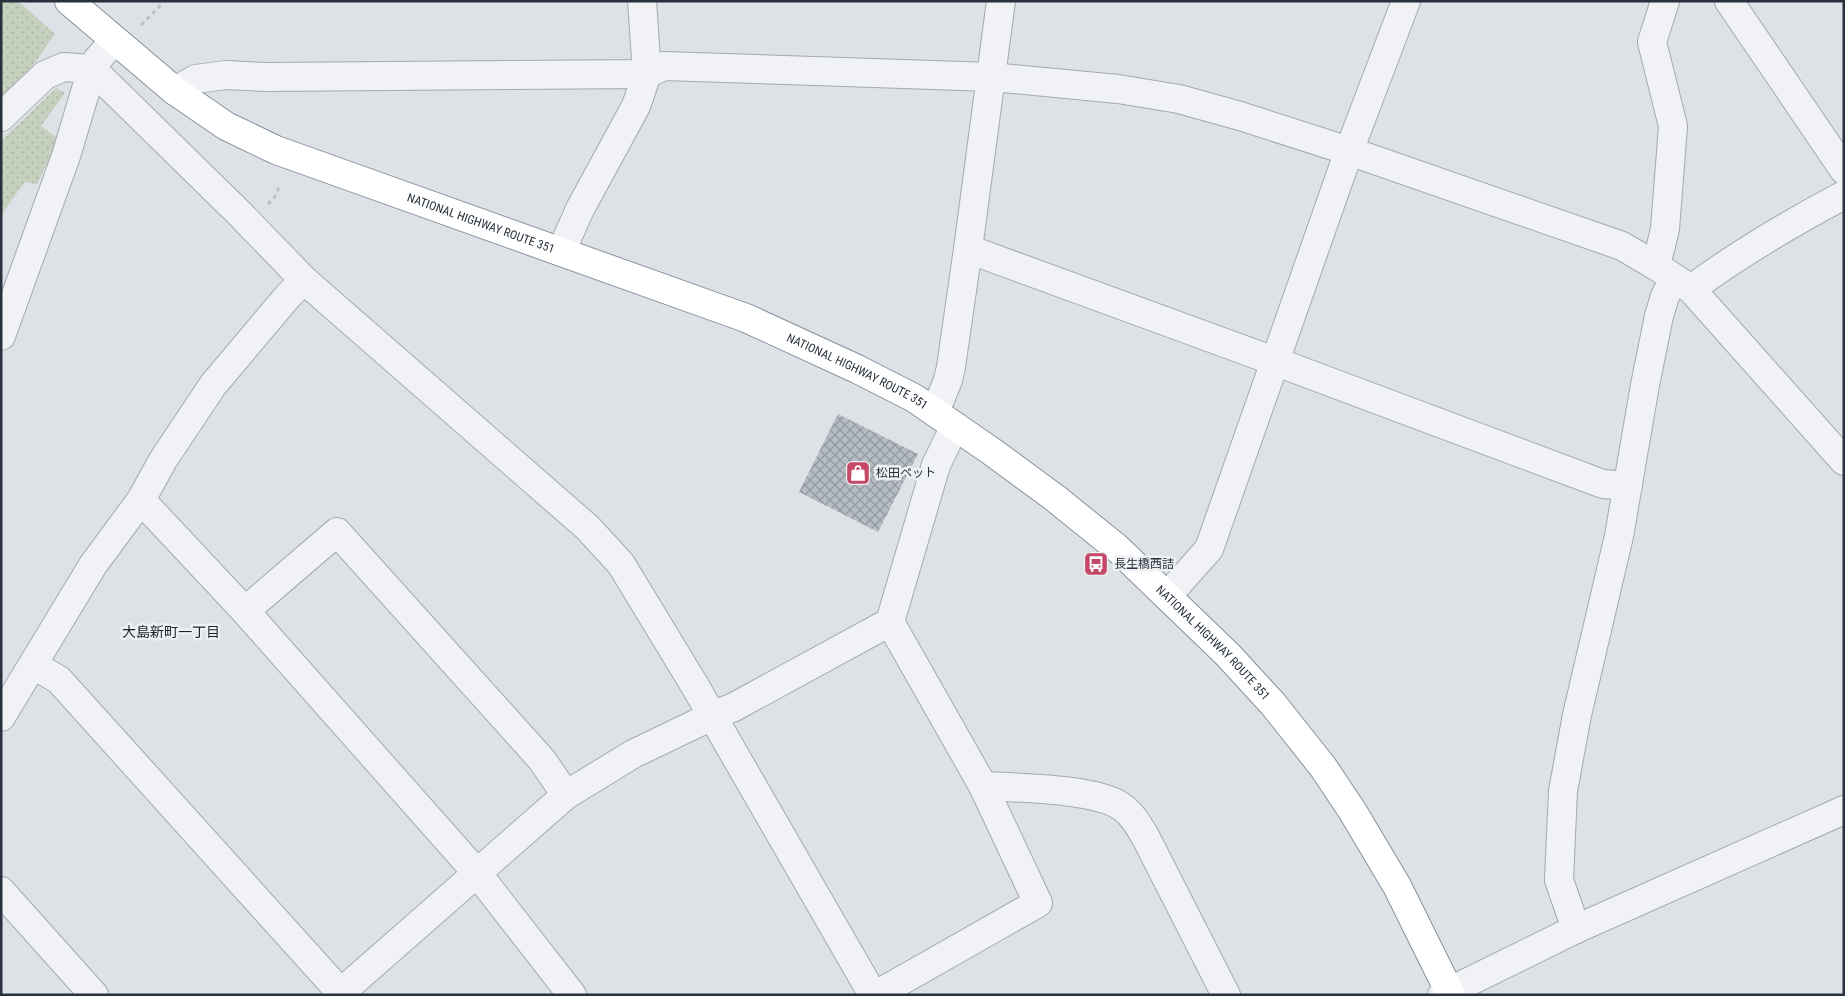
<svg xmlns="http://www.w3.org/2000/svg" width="1845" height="996" viewBox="0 0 1845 996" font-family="'Roboto Condensed','Noto Sans JP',sans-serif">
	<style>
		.grass { fill: url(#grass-dots) }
		.building { fill: url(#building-cross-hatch) }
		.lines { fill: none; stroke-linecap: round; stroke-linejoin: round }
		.minor-casing { stroke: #a4a9b0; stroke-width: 30 }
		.highway-casing { stroke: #86919c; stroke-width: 30 }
		.path { stroke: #bcc0c5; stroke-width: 3; stroke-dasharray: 4 4; stroke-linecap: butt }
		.minor { stroke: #f0f2f5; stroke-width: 28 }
		.highway { stroke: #fff; stroke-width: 28 }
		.labels { text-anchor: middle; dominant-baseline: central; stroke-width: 5; stroke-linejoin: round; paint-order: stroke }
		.street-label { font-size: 12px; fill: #28313c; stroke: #edf1f4 }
		.poi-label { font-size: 12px; fill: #28313c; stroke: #edf1f4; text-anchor: start }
		.neighbourhood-label { font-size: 14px; fill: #1a222d; stroke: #edf1f4 }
	</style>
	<defs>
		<pattern id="grass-dots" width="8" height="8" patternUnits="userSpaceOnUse" patternTransform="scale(1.25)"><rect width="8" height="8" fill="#c5d0bf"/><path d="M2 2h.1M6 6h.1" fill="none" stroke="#a9b3a5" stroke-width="1.8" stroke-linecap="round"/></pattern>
		<pattern id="building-cross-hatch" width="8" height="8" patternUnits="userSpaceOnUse" patternTransform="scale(1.25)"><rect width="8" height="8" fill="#b5bcc3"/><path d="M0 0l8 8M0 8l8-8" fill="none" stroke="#9399a0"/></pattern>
	</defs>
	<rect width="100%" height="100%" fill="#dee2e6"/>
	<g class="grass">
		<path d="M1,1H18L55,34L37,60L1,104Z"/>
		<path d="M56,88L65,93L41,126L59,139L37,184L25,182L1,215V141Z"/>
	</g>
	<path class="building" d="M838,414L918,454L878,532L799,492Z"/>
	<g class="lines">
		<defs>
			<g id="minor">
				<path d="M1729,1L1844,170"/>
				<path d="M114,41L98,59L92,69L239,213L304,280L588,528L621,564L695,686L873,995"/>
				<path d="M175,91L196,79L226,75L266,77L647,74L642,1"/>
				<path d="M1,117L45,75L64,67L92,69L66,156L1,336"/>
				<path d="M968,249L1274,361L1603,484L1628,486"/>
				<path d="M561,252L580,209L636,106L647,74L664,66L992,77L1118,89L1179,99L1240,116L1349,151L1622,246L1656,266L1691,289L1844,461"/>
				<path d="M1656,266L1665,229L1673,126L1652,42L1665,1"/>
				<path d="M1691,289C1739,254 1791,223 1844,195"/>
				<path d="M935,412L948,380L951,367L968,249L1001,1"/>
				<path d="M141,500L245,611L477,873L572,995"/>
				<path d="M1167,596L1209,549L1349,151L1406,1"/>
				<path d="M245,611L337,532L542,760L566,795"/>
				<path d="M34,665L59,680L343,995"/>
				<path d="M1,717L93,565L141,500L163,460L213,385L288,296L304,280"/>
				<path d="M983,786C1017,788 1096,788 1122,807C1133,815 1139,826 1146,838L1226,995"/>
				<path d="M1,891L94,995"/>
				<path d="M1576,929L1559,880L1563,791L1577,715L1619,536L1645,385L1659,316L1665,296L1674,279"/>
				<path d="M338,995L566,795L633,754L712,716L734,707L890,622L936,465L955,426"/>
				<path d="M876,995L1038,903L983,786L890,622"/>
				<path d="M1442,995L1576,929L1844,810"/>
			</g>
			<g id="highway">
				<path id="s1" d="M69,1L175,91L226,126L276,150L746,318L857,369L914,398L991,451L1055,498L1117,548L1228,655L1273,704L1323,767L1353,812L1397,886L1451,995"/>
			</g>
		</defs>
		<use href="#minor" class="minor-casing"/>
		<use href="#highway" class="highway-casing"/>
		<g class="path">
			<path d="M141,25L165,1"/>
			<path d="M268,204L274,198L279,188"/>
		</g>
		<use href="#minor" class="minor"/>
		<use href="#highway" class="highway"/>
	</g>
	<defs>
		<symbol id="shop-square" viewBox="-11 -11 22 22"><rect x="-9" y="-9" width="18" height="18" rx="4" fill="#c54967" stroke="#edf1f4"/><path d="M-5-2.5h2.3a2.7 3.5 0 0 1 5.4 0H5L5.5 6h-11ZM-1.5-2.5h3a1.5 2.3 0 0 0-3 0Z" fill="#fff"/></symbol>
		<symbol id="bus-square" viewBox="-11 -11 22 22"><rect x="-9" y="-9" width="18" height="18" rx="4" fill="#c54967" stroke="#edf1f4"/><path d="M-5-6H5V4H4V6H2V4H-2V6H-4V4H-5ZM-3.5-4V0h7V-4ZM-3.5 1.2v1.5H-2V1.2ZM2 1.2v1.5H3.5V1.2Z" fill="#fff"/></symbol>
	</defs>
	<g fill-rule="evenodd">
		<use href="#shop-square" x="844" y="459" width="28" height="28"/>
		<use href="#bus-square" x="1082" y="550" width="28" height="28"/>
	</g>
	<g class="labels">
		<g class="street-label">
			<text stroke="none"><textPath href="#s1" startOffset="474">NATIONAL HIGHWAY ROUTE 351</textPath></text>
			<text stroke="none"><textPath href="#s1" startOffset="879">NATIONAL HIGHWAY ROUTE 351</textPath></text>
			<text stroke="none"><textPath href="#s1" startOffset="1329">NATIONAL HIGHWAY ROUTE 351</textPath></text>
		</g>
		<g class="poi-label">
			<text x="876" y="473">松田ペット</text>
			<text x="1114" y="564">長生橋西詰</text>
		</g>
		<g class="neighbourhood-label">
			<text x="171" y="632">大島新町一丁目</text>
		</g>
	</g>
	<rect width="1845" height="996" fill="none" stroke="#28313c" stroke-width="5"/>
</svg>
